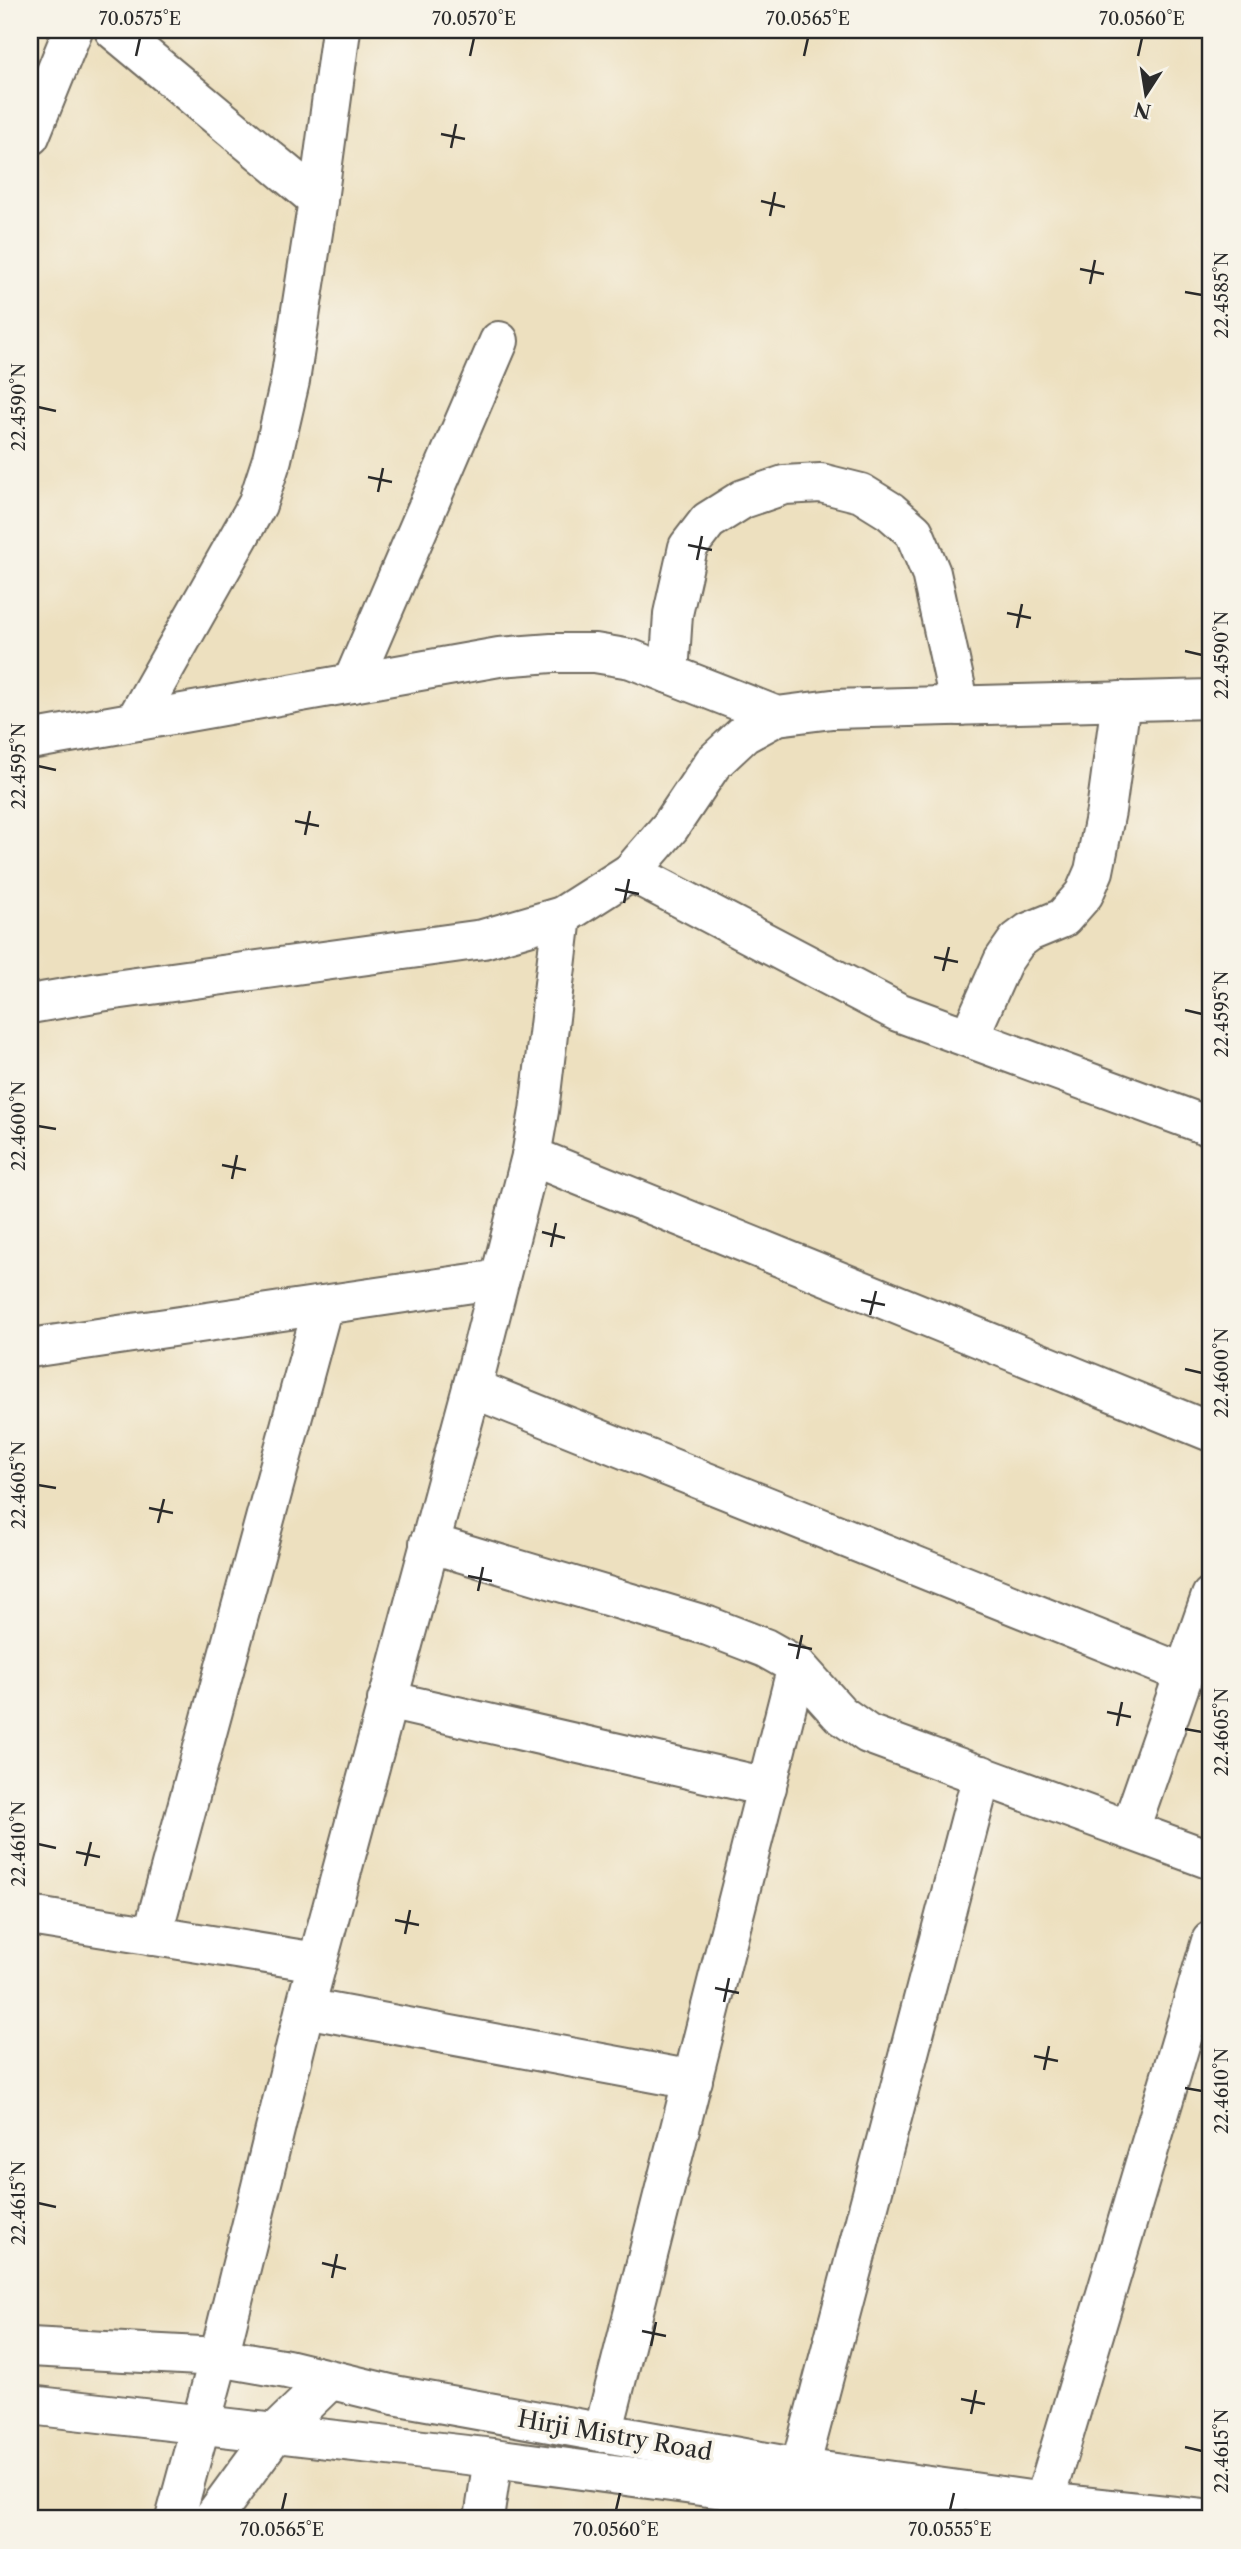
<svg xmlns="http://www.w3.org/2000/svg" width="1241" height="2549" viewBox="0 0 1241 2549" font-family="'Libre Caslon Text',serif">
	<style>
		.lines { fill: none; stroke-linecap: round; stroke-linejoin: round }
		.minor-casing { stroke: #6f6a5f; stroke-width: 42 }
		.tertiary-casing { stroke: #6f6a5f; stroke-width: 42 }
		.secondary-casing { stroke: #6f6a5f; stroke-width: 42 }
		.minor { stroke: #fff; stroke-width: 38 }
		.tertiary { stroke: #fff; stroke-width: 38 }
		.secondary { stroke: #fff; stroke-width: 38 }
		.ticks { fill: none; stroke: #2b2b2b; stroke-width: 2.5 }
		.labels { text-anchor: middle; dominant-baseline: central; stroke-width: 7; stroke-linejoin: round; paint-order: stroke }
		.street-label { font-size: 24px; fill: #2b2b2b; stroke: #f7f3e8 }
		.neatline { fill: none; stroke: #2b2b2b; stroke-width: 2.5 }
		.ticks-label { font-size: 18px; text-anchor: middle; fill: #2b2b2b }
	</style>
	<rect width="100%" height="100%" fill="#f7f3e8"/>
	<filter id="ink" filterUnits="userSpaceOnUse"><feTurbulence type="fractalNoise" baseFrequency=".0143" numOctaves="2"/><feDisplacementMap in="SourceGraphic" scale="14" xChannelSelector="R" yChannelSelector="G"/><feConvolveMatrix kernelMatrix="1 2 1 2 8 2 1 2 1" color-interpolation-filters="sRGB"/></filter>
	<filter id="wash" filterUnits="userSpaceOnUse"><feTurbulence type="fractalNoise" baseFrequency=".00686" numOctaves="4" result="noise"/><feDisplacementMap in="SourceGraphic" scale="28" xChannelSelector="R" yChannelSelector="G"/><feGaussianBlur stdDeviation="1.57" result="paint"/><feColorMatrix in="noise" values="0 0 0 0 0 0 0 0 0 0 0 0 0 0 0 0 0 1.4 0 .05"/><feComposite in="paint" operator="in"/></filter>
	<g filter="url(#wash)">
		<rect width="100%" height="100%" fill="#ede0bf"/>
	</g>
	<g filter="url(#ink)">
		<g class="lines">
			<defs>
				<g id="minor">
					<path d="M114,30L318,200"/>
					<path d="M30,136L73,30"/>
					<path d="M669,674L673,614L688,547L708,521L743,499L784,485L821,483L861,493L890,511L914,532L931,573L960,706"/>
					<path d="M352,683L499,341"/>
					<path d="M135,721L257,505L272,459L290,381L318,200L341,30"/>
					<path d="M30,740L499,657L552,653H595L631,659L777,716"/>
					<path d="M631,872L898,1012L1211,1127"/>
					<path d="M30,1004L100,992L483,939L562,916L631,872L670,827L713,763L744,734L777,716L832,709L1211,699"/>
					<path d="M969,1037L1003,961L1017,941L1029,932L1063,918L1084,894L1094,871L1106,811L1121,701"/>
					<path d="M531,1156L1211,1432"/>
					<path d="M30,1348L500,1279"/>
					<path d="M472,1388L1183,1673"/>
					<path d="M429,1543L708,1626L765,1648L797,1666L840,1714L868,1734L1211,1860"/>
					<path d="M387,1700L767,1787"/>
					<path d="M1130,1829L1211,1596"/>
					<path d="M30,1916L317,1962"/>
					<path d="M152,1936L323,1305"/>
					<path d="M305,2008L693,2080"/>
					<path d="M219,2357L305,2008L472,1388L531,1156L539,1111L562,916"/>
					<path d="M603,2433L797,1666"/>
					<path d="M800,2468L982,1775"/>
					<path d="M1044,2502L1211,1941"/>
					<path d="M484,2519L493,2458"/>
				</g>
				<g id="tertiary">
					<path d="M175,2519L219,2357"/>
					<path d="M212,2519L275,2433L330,2380"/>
				</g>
				<g id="secondary">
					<path d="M30,2347L219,2357L287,2369L394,2395L800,2468L1044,2502L1203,2519"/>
					<path d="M30,2405L493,2458L947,2519"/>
				</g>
			</defs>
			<use href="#minor" class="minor-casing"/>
			<use href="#tertiary" class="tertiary-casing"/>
			<use href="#secondary" class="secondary-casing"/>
			<use href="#minor" class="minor"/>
			<use href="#tertiary" class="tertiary"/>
			<use href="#secondary" class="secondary"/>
		</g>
	</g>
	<path class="ticks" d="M136,56L140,38M470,56L474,38M804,56L808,38M1138,56L1142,38M441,134L465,139M451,148L456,124M761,201L785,207M770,216L775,192M1080,269L1104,274M1090,284L1095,260M1185,292L1202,295M38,407L56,411M368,477L392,482M378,492L383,468M688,545L712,550M697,560L702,536M1007,613L1031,618M1017,628L1022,604M1185,651L1202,655M38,766L56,770M295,821L319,826M305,835L310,811M615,889L639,894M624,903L629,879M934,957L958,962M943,971L949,947M1185,1010L1202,1014M38,1126L56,1129M222,1165L246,1170M232,1179L237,1155M542,1232L565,1238M551,1247L556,1223M861,1300L885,1305M870,1315L876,1291M1185,1369L1202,1373M38,1485L56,1488M149,1508L173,1513M158,1523L164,1499M468,1576L492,1581M478,1591L483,1567M788,1644L812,1649M797,1659L802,1635M1107,1712L1131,1717M1117,1726L1122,1702M1185,1729L1202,1732M38,1844L56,1848M76,1852L100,1857M85,1866L91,1842M395,1920L419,1925M405,1934L410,1910M715,1988L739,1993M724,2002L729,1978M1034,2056L1058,2061M1044,2070L1049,2046M1185,2088L1202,2091M38,2203L56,2207M322,2263L346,2269M332,2278L337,2254M642,2331L666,2336M651,2346L656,2322M961,2399L985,2404M971,2414L976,2390M1185,2447L1202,2451M282,2510L286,2493M616,2510L620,2493M950,2510L954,2493"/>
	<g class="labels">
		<g class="street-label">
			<text transform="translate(615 2435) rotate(10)">Hirji Mistry Road</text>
		</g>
	</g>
	<rect width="1241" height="2549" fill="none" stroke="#f7f3e8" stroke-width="77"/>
	<g transform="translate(1146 94) rotate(192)" stroke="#f7f3e8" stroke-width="5" paint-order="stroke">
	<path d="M0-5L12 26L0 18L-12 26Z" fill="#2b2b2b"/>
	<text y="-10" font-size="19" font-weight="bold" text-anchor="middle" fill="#2b2b2b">N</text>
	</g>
	<rect x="38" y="38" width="1164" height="2472" class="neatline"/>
	<g class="ticks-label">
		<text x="140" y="25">70.0575°E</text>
		<text x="474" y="25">70.0570°E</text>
		<text x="808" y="25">70.0565°E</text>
		<text x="1142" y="25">70.0560°E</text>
		<text transform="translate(1222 295) rotate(-90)" y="6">22.4585°N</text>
		<text transform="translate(19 407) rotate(-90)" y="6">22.4590°N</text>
		<text transform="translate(1222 655) rotate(-90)" y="6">22.4590°N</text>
		<text transform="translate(19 766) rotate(-90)" y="6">22.4595°N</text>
		<text transform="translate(1222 1014) rotate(-90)" y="6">22.4595°N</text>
		<text transform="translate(19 1126) rotate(-90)" y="6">22.4600°N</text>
		<text transform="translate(1222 1373) rotate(-90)" y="6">22.4600°N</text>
		<text transform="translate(19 1485) rotate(-90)" y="6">22.4605°N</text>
		<text transform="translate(1222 1732) rotate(-90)" y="6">22.4605°N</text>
		<text transform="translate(19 1844) rotate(-90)" y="6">22.4610°N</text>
		<text transform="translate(1222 2091) rotate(-90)" y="6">22.4610°N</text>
		<text transform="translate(19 2203) rotate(-90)" y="6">22.4615°N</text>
		<text transform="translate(1222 2451) rotate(-90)" y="6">22.4615°N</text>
		<text x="282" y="2536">70.0565°E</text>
		<text x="616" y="2536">70.0560°E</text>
		<text x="950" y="2536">70.0555°E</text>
	</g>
</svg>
